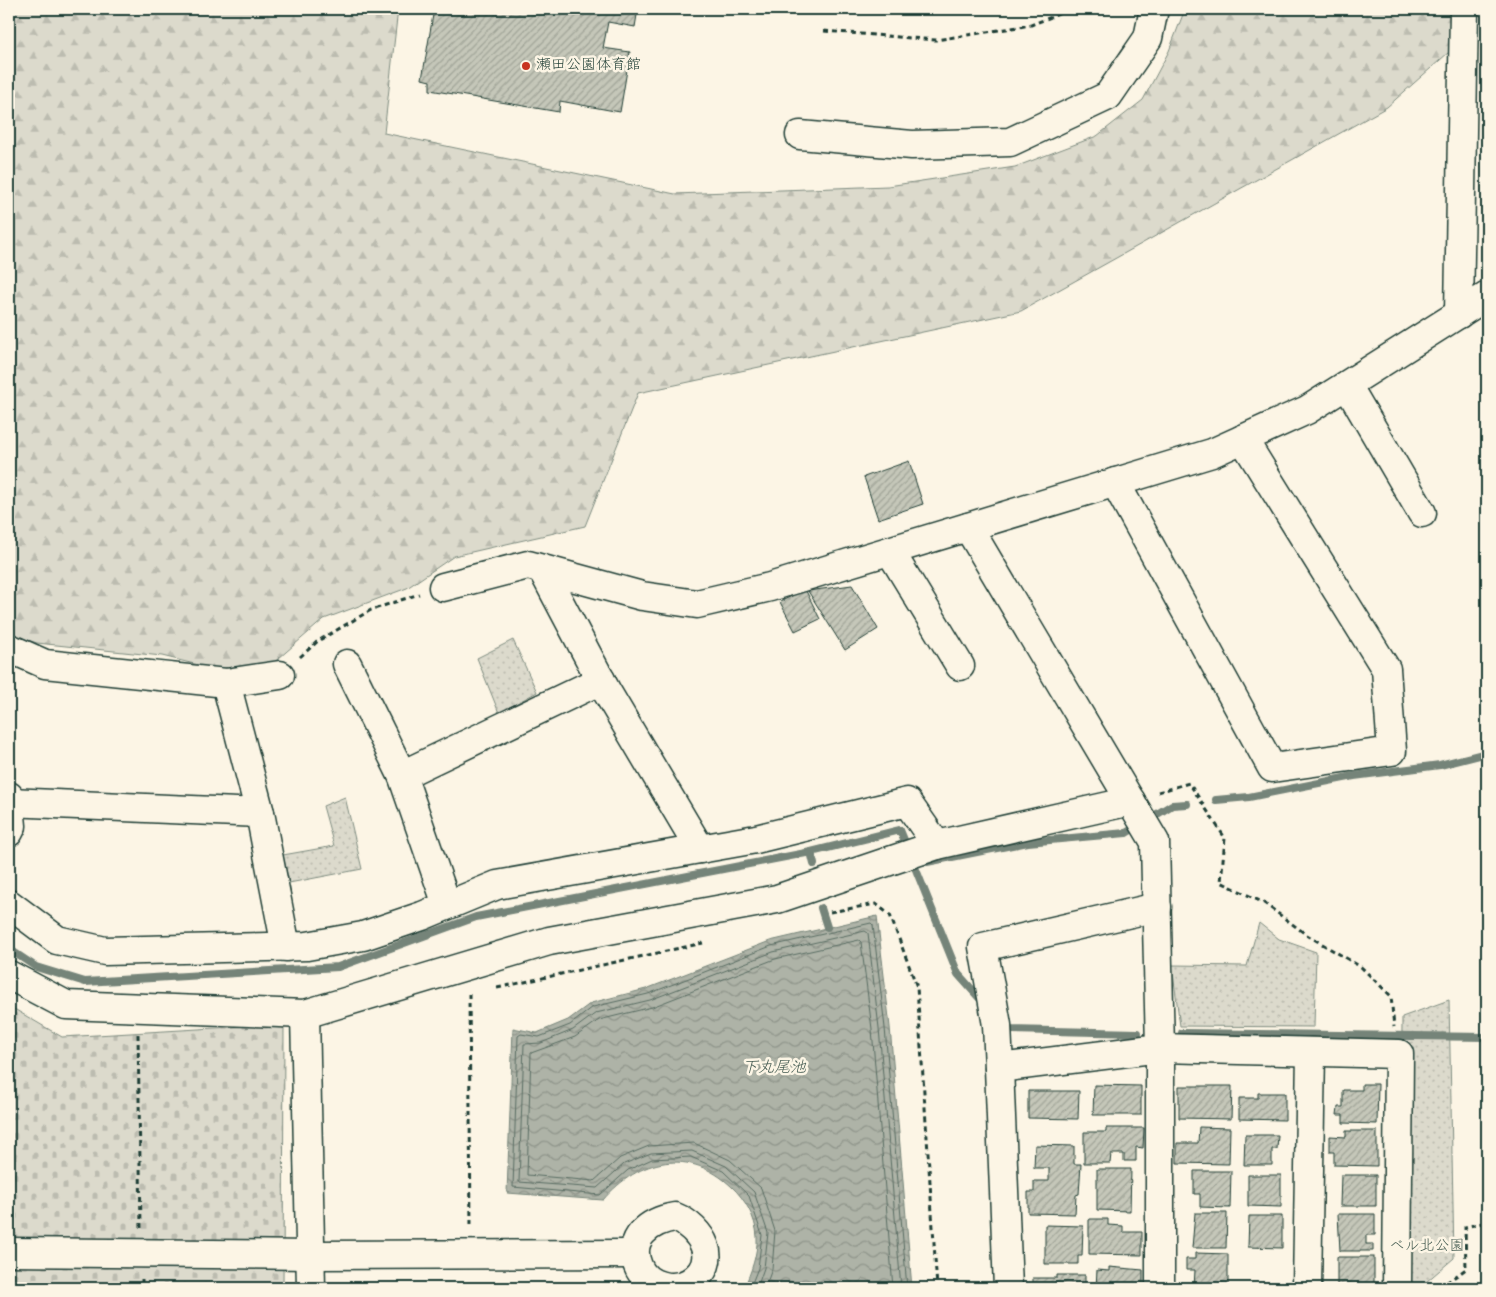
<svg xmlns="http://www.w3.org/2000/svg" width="1496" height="1297" viewBox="0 0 1496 1297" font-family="Dekko,'Klee One',sans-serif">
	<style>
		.grass { fill: url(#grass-dots); stroke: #7e8c80 }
		.forest { fill: url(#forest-firs); stroke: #7e8c80 }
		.cemetery { fill: url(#cemetery-stones); stroke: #7e8c80 }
		.water { fill: url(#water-waves); stroke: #758479 }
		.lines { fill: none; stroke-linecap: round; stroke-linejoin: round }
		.shore { stroke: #586c62; stroke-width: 1 }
		.stream { stroke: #758479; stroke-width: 8 }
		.building { fill: url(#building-hatch); stroke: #1f3d34 }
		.minor-casing { stroke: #1f3d34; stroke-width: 31 }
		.path { stroke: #1f3d34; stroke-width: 3; stroke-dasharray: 5 4; stroke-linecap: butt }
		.minor { stroke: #fcf5e5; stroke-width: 28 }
		.poi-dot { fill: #c8321e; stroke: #fcf5e5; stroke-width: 2 }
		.labels { text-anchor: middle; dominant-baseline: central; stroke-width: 5; stroke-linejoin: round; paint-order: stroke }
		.poi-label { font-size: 15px; fill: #1f3d34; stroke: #fcf5e5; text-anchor: start }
		.park-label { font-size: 15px; fill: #455c52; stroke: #fcf5e5 }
		.water-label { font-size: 16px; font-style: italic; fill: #435a51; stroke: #fcf5e5 }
	</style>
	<defs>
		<pattern id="grass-dots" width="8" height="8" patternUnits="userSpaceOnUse" patternTransform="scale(1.25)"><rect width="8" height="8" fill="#dcdacc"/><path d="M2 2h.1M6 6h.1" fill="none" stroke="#bcbcb0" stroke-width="1.8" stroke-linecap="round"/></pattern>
		<pattern id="forest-firs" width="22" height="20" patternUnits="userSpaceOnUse" patternTransform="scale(1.25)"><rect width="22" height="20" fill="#dcdacc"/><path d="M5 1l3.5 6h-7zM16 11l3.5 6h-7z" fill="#bcbcb0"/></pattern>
		<pattern id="cemetery-stones" width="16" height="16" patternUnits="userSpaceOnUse" patternTransform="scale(1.25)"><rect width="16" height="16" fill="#dcdacc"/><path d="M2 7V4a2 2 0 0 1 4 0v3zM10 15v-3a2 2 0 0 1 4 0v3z" fill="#bcbcb0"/></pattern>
		<pattern id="water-waves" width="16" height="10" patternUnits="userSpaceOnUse" patternTransform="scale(1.25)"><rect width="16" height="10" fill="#aeb3a7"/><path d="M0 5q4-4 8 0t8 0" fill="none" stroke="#8d9389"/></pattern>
		<pattern id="building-hatch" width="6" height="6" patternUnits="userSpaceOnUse" patternTransform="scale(1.25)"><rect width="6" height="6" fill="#c5c7b9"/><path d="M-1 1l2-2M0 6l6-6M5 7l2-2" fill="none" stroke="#9fa397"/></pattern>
	</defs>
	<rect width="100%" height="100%" fill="#fcf5e5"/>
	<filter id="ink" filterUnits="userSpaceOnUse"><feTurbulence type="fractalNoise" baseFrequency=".02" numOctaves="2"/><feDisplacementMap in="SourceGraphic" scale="10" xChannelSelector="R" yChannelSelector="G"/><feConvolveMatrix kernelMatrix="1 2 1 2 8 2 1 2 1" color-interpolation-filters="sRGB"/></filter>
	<g filter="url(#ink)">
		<g class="grass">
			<path d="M513,640L537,692L499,713L477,658Z"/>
			<path d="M345,797L362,869L289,883L283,855L334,846L323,806Z"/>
			<path d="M1259,923L1279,939L1316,952L1314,1027L1180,1026L1172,965L1247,966Z"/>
			<path d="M1449,1000L1454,1258L1419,1288H1401L1402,1017Z"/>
		</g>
		<path class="forest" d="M9,9H398L384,133L675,194L888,186L1015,167L1097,136L1143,100L1169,51L1185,9H1455L1457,45L1387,107L1021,311L638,393L585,526L454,556L407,588L324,619L271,665L219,670L162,656L37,643L9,634Z"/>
		<path class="cemetery" d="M9,1006L62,1037L284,1024L283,1288H9Z"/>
		<path class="water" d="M877,916L890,1027L912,1288H744C751,1272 758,1254 757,1237C756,1218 745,1199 732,1187C690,1147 639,1158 603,1200L507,1193L513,1028L537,1033L568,1020L591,1003L646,989L770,941Z"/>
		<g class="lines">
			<g class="shore">
				<path d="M750,1288L758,1268L762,1235L749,1196L723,1171L691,1157L652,1159L628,1170L600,1195L513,1187L518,1036L521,1034L539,1037L570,1025L593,1007L648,994L771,946L871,923L873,925L885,1028L907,1288"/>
				<path d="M757,1288L764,1268L768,1233L754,1192L726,1166L692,1151L651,1153L624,1164L597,1188L519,1182L524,1044L541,1043L573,1030L596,1013L650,1000L773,952L865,931L868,933L879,1028L901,1288"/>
				<path d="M765,1288L772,1269L775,1231L761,1188L730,1160L694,1143L649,1146L620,1158L594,1181L527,1175L531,1053L575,1037L599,1020L652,1007L775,959L859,940L861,942L872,1029L893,1288"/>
			</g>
			<g class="stream">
				<path d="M1216,800L1249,797L1354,776L1440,765L1487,753"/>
				<path d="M811,852L814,864"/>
				<path d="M927,862L1028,842L1126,833L1172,805L1187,804"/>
				<path d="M821,908L827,927"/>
				<path d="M9,949L36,967L85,982L338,967L476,917L811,852L900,830L958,974L983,1002"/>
				<path d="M1005,1026L1009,1030L1138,1033"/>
				<path d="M1182,1033L1487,1037"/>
			</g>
		</g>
		<g class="building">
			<path d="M434,9H638L635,27L608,22L603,48L630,52L620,112L560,101L559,112L430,90V81L422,79Z"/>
			<path d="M909,461L923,504L878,519L864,477Z"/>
			<path d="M852,585L878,629L845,650L808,591Z"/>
			<path d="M805,589L820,619L795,631L780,602Z"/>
			<path d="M1362,1084H1378L1377,1124L1343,1123V1115H1337L1338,1107H1343V1090H1362Z"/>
			<path d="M1094,1085L1141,1086V1115H1093Z"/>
			<path d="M1179,1086H1232L1231,1119L1179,1118Z"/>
			<path d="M1028,1091H1079L1078,1119L1028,1118Z"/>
			<path d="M1258,1093H1285V1120L1239,1119V1098H1258Z"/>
			<path d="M1199,1127L1230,1128L1229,1164L1177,1163V1143H1198Z"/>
			<path d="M1106,1128H1144L1143,1148L1136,1147V1161H1124V1154H1111L1110,1163H1084V1132H1106Z"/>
			<path d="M1346,1131H1377V1166L1334,1165V1152H1330V1136L1346,1137Z"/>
			<path d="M1245,1135H1278L1277,1149H1272V1165H1244Z"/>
			<path d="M1035,1145L1074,1146V1164H1081L1079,1194L1076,1195L1075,1214L1028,1213V1192H1034V1181H1049V1168H1034Z"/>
			<path d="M1097,1169H1131L1130,1211L1097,1210Z"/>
			<path d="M1194,1171H1231L1230,1208L1200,1207V1194H1194Z"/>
			<path d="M1248,1175H1281V1207L1248,1206Z"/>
			<path d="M1341,1175H1376V1206H1340Z"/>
			<path d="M1195,1213H1227L1226,1248H1192Z"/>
			<path d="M1338,1214H1375V1235H1366V1244H1373V1251H1340Z"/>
			<path d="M1249,1216H1282V1248L1248,1247Z"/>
			<path d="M1089,1219H1108V1225L1123,1226V1232H1142V1255L1089,1254Z"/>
			<path d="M1045,1225L1083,1226L1082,1256H1078V1264H1045Z"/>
			<path d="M1195,1253L1228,1254V1288H1194L1195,1270H1186V1259H1195Z"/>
			<rect x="1337" y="1257" width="37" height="31"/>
			<path d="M1109,1267L1143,1270V1287L1096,1288L1097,1270L1109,1271Z"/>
			<path d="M1057,1275H1085V1288H1033V1278H1057Z"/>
		</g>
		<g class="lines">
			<defs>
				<g id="minor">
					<path d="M800,135L912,145L1010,142L1108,96L1148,38L1154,9"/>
					<path d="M1459,314L1464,9"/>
					<path d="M1347,385L1422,513"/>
					<path d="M1115,482L1272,768L1392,751L1386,669L1243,439"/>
					<path d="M968,527L1155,842L1160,1048V1288"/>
					<path d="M890,551L960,666"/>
					<path d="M542,569L607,692L700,849"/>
					<path d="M443,587L528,565L642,596L697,604L770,587L1212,453L1307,410L1487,296"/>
					<path d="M9,648L45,664L226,683L280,675"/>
					<path d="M347,664L402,775"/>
					<path d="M226,683L260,813L286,947"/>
					<path d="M9,796L12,826L9,832"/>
					<path d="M9,802L260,813"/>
					<path d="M9,904L57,940L105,951L307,946L363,936L422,916L497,885L756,839L907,802L937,845L1131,801"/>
					<path d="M447,905L402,775L601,680"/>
					<path d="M9,975L66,1005L305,1014L549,941L777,899L937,845"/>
					<path d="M305,1014L311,1288"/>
					<path d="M999,1068L997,1025L983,947L1157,907"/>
					<path d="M675,1217C702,1228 722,1262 690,1282C672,1293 645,1285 638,1266C626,1238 650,1221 675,1217Z"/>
					<path d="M9,1252L311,1255L634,1254"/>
					<path d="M1008,1288L999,1068L1160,1048L1399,1054L1397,1288"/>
					<path d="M1307,1288L1311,1052"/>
				</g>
			</defs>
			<use href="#minor" class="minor-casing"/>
			<g class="path">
				<path d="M824,31L936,40L1031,25L1071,9"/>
				<path d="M300,657L318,641L371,610L419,594"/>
				<path d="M1158,792L1189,783L1225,838L1221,882L1264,903L1307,935L1361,967L1391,996L1394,1027"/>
				<path d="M830,912L876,904L890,915L917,987L937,1288"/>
				<path d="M497,988L703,943"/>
				<path d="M469,994L471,1228"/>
				<path d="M138,1034L141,1228"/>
				<path d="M142,1279V1288"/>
				<path d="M1439,1288L1466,1269L1465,1227L1487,1222"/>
			</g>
			<use href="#minor" class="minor"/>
		</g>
	</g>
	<circle class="poi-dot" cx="526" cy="66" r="5"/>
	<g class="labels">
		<g class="poi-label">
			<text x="536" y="66">瀬田公園体育館</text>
		</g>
		<g class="park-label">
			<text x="1427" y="1247">ベル北公園</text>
		</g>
		<g class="water-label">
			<text x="774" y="1068">下丸尾池</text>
		</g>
	</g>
	<rect width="1496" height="1297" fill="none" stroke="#fcf5e5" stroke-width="30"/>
	<rect x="15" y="15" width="1466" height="1267" fill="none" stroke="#1f3d34" stroke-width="2" filter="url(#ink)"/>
</svg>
